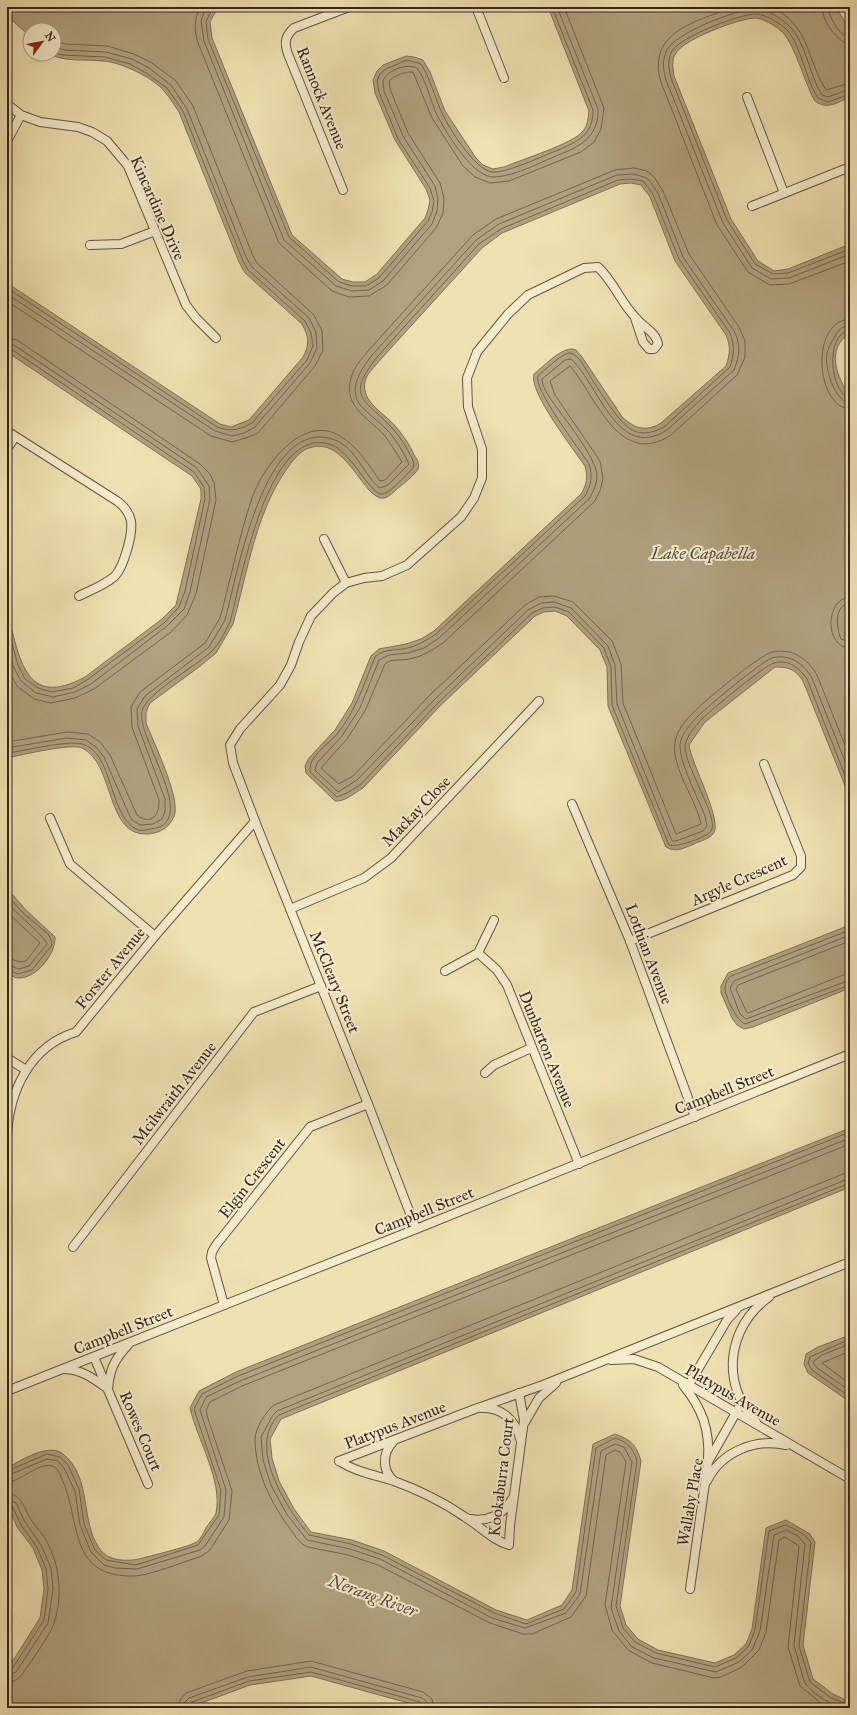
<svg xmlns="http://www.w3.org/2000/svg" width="857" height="1715" viewBox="0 0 857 1715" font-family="'IM FELL Great Primer',serif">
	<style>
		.water { fill: #b0a27f; stroke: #807058 }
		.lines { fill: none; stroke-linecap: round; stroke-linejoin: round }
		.shore { stroke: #74644e; stroke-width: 1 }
		.minor-casing { stroke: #655442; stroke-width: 10 }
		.minor { stroke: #f5eccd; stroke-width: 8 }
		.labels { text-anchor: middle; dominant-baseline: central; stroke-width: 4; stroke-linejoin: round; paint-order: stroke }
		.street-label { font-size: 16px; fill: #37251d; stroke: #f5eccd }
		.water-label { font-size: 17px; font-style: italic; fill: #5b4a3a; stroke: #f5eccd }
	</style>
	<rect width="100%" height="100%" fill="#efe2b2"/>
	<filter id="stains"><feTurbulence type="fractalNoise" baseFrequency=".005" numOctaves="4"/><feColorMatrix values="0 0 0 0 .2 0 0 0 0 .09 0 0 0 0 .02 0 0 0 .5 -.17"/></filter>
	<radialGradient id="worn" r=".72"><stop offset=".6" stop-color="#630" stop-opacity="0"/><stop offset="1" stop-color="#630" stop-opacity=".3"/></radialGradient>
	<g class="water">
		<path d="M7,7H218L210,22L212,38L292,235L342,279L353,282H365L377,274L425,218L428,210L430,200L426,189L395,140L375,93L373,80L377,71L383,65L406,56L414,57L423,60L430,72L445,111L476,158L483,165L493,169L504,167C520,160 573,144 583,131C588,125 588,118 589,111L548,7H836L848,27L850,35V97C837,103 827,110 815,101C804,83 795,42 780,30C774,25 764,19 756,18C740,18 684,39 676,53C671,60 673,68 674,76L731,219L758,261L774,271L788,269L850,244V333C825,349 837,377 850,397V609L846,625L850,640V798L803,681C795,669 789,667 775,667L705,722L689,745C691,763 724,823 713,834C709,839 700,841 694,844C684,848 676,853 666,847L608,706L607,667L600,650L567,616L555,611L544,612L535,616L440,706L363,788C354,793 345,802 335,801L306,773L305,766L309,758L335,730L352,703L371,656L379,649L406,644L421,639L434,631L581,494C587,484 588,477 585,466C574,450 528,391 534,374C543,367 564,344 576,350C578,352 580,355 582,357L623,418C636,429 646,432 661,423L726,366C730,354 731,347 726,335L675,261L650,197L641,185L631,183L620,184L502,233L482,248L380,360C376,365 370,371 367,376C356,400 384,412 396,427C403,435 410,445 414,455C417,459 420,464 418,469C415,475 404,483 398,488C395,491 389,497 384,498C364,502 346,434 309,448C302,450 296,457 291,463C256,509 248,570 233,624L216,653L199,667L150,703L146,712V723C154,743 178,793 175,813C172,826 161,833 148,834C105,837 115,763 82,748C71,743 22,755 7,758V612C20,657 24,710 85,677L162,619L176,605L201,499V489L192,476L7,352V283L220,424L231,427L249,420L303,357C310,344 309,337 302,324L245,273L239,262L179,112C175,106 170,98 165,92C154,78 121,62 103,61C85,59 68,62 51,55L50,54H54V30H30V36L7,16Z"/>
		<path d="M7,888L25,909L55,937C56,954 36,979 18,978C14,978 10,974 7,972Z"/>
		<path d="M850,925V988L753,1027L744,1029L737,1025L732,1018L721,993V986L728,973Z"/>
		<path d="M850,1128V1187L281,1419L270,1439L272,1458L279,1481L294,1509L311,1532L352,1540L384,1551L496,1610L527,1620L562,1605L572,1590L593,1444L615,1434C631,1440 636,1444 641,1461L620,1606L626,1625L638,1639L658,1650L715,1663L734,1655L746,1644L752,1629L766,1528L786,1520L810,1534L815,1542L803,1645L813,1679L833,1694L850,1702V1708H426L311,1676L250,1685L188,1708H7V1670L40,1618L44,1589L42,1570L33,1548L17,1527L7,1503V1468C20,1461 49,1442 63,1454C92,1477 80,1520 99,1548C108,1562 129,1562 143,1558C153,1555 193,1546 198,1541C201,1538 204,1532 206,1528C209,1523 214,1518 216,1513C223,1481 197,1439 190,1408L199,1391L236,1372Z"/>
		<path d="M850,1335V1402L808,1373L804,1364L806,1354L818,1347Z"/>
	</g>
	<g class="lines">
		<g class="shore">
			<path d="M200,7C194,20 194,29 198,43L279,243L332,291L349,297L369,296L387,285L436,228L443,213L444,198L440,183L408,133L390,89L389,81C393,76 407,71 413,72L432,118L463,166L475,177L490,183L509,181L581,152L594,142L601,129L604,108L564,7"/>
			<path d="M206,7L201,21L204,41L284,240L336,286L352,291L369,290L383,281L432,224L437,211L438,199L435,186L403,136L384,91L383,81C387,70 407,63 417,68C427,82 430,100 437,115C446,132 473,179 495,177C516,176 543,161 563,153C584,145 599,133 598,109L557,7"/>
			<path d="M213,7L206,22L208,39L289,237L339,282L352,286H366L379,278L428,221L432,212L434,201L430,188L398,139L379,92L377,81L380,74L386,69L407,60L421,64C430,78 434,95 441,111C448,127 475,170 492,172C505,174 545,155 558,150C579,141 593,135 593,110L552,7"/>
			<path d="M734,7C698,21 646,31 661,82L717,225L748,272L770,285L789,284L850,261"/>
			<path d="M770,7C810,23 806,59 826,90L850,83"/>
			<path d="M822,7C822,20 837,43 850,44"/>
			<path d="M828,7C829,17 840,37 850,38"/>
			<path d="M850,89L828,97L822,95C809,75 805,38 787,24C779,17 767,10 757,9C739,8 675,33 667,50C662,60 663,69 666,80L723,223L752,268L771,279L789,278L850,254"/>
			<path d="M850,94L828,102L818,98C805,79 801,42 784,27C777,22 766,15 757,14C741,13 680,37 672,51C667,60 669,69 671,78L727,220L755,264L773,274L788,273L850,249"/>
			<path d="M7,288L217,427C230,432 240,430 252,423L307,360L313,346L311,333L305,321L248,270L243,261L183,111L167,88L146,73L130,64L105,57L62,55L54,52"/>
			<path d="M7,294L215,431L232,436L244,433L255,427L310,363L317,348L316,332L309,318L252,267L247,259L187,109L171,85L149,68L132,59L106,52L64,50L54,46"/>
			<path d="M7,301L211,436L232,442L246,438L258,433L315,366L323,350L322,331L314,315L257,263L253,256L193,106L176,81L152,63L134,54L107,46L65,44L54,40"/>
			<path d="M850,319C809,321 816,408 850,409"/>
			<path d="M850,325C842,326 837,331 834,338C831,343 828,348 827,353C824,366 834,402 850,403"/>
			<path d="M850,330C823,334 831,396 850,398"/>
			<path d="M7,338L17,340L200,464L210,474L214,483L216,500L196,594L187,615L171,632L94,689L75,698L51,703L34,699L17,686L7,667"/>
			<path d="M7,344L14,345L197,468L209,486L210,499L190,592L184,609L167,626L91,684L75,692L53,697L36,693L21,681L13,666L7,645"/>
			<path d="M7,349H11L194,472L204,487L205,499L185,591L179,607L164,623L87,680L73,688L52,692L38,688L25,679L18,665L7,626"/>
			<path d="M850,597C825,598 824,648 850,648"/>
			<path d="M850,603C834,604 836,628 841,639L850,642"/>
			<path d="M7,742L67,732L88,734L100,742L110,755L137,815C151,826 160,815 159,800L132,727L131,707L140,692L205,643L220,618C231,578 239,537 252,498C263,467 302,413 340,436C358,447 369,465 380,481L385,480L402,462C397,454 391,444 385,436C367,416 338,405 354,370C357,363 364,357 368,351L473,235L496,219L615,170L634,168L647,171L654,177L663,191L689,254L739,327L745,341V357L737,375L671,435C619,469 596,396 570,366L550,381L555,395L600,461L603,478L600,491L594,502L443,643C432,650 422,657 409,659C401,661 391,658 385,664L365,711L347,739L321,768L339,784L353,776L429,696L525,605L539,597L554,596L573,602L612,641L621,664L623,703L676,834L701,824C696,799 671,767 675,743C676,732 686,719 694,712C704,701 760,655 772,652C792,648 807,658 817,675L850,758"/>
			<path d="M7,748L67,738L86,740L96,747L104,757L127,810L132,820L140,825L153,824L162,819L165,811V799L138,726L137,709L145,696L209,647L225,620C237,577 264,413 335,440C356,448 365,477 380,488L388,485L409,464C404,453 397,441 389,432C382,424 372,417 364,409C345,392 361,369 373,354L476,240L499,224L617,175L633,174L644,177L649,180L658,193L683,257L734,331C741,345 740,355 734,370L667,430C617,462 599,384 571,359L565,360L542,379C542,386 548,395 552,401C563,417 597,458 597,476C597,484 593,492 589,499L439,638L424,648L408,653L389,655L379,660L360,708L342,736L317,763L315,770L338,792L357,780L434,700L528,610L541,603L554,602L571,608L608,646L615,665L617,704L672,841H676L703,831L707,826L705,816C698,798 679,762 680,744C681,735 691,723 698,716C708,706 761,662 772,658C789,653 804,664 812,678L850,774"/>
			<path d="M7,753C25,751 66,740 82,744C114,752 108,817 138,830C141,831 146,830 150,829C203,825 135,736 142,711C146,693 197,666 212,651C220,643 225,632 230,622C241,582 268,421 332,445C350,451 369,492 381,494C389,495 407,474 413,468L414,463C409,451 401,438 393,429C366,399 344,399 377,357L479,244L501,229L618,180L631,179L643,181L653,194L679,259L730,333C735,346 734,355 730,367L664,427C653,433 640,436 629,428C614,417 591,377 580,360C577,357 573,353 569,353C561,354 544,371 538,376C533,389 580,450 589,464C593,477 591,485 585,496L436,634C427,640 419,645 408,648C395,651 385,648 375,657C364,684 356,710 338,733C329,744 308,756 310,772L337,797L347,793L360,785L437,704L532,613L543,608L555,607L569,612L604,648L611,667L612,705L669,845C675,848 706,838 711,831C720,819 683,764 685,745C687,736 696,725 702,719C711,710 765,665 774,663C789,659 799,668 807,679L850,788"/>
			<path d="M7,895L22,912L48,934L51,939L52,945L32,970L18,974L7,969"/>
			<path d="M7,903C14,911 46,938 47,944L29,966L19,969L7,964"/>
			<path d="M7,912L40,943L26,961L20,962L7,958"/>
			<path d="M850,930L731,976C727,980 725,983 725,988C725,997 737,1021 745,1024L850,985"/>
			<path d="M850,935L734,981L730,988L740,1014L746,1019L850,980"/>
			<path d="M850,941L738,985L736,989L746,1011L748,1013L843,975L850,974"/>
			<path d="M850,1183L279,1415C246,1446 287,1509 309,1535L351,1544L382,1555L494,1613L526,1624L564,1609L576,1592L596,1448L615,1438C628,1442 633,1448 637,1461L616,1606L623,1628L635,1642L656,1653L715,1667L736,1658L749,1646L755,1630L769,1531L786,1525C796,1530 805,1533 811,1543L799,1646L810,1682L831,1698L850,1705"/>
			<path d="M850,1339L810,1357L808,1363L812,1370L850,1397"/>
			<path d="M850,1344L822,1355L813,1362L816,1367L850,1391"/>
			<path d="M850,1351L822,1363L850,1384"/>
			<path d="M7,1471L47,1454L60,1457L68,1465L79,1489L84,1524L95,1550L106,1560L136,1565L198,1545L219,1515L221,1490L194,1409L202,1394L238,1376L850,1132"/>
			<path d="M7,1476L47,1459L58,1461L64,1468L75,1491L80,1525L91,1552L104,1565L115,1568L137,1569L200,1550L205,1546L224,1517L226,1490L200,1410L206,1397L240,1381L850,1138"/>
			<path d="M7,1482C21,1482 38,1462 52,1466C57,1467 59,1472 61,1477C82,1520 66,1578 135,1576C151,1575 186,1561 202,1556L210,1550L229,1520L232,1491L208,1419L206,1410L210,1402L242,1386L850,1144"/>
			<path d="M7,1493C23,1494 24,1510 32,1521C36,1527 42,1533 46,1540C60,1565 63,1596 54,1623C51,1634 28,1666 20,1677L14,1681L7,1682"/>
			<path d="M7,1499L16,1503L25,1522L41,1545L51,1568L53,1589L48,1623L16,1672L7,1676"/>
			<path d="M7,1504L12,1506L21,1525L37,1547L46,1569L48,1589L44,1620L12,1669L7,1671"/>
			<path d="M178,1708L180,1700L186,1693L247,1671L311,1661L423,1692L432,1699L434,1708"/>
			<path d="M184,1708L185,1702L189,1698L248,1677L311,1667L422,1698L427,1702L428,1708"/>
			<path d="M189,1708L192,1702L249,1681L311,1672L420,1702L423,1708"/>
			<path d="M827,1708L800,1686L788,1647L799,1546L785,1537L779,1540L766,1632L759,1650L742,1667L721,1677L714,1678L652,1663L628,1650L612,1630L605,1605L626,1462L620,1452L615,1450L606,1455L586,1596L571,1617L532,1634H523L490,1623L378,1565L348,1555L308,1547C300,1544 296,1537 291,1530C272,1505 255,1472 255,1439C255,1429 266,1411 274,1405L843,1174L850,1172"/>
			<path d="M841,1708C829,1703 810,1693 804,1681L794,1645L805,1544L798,1536L786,1530L774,1535L760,1631L752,1650L739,1662L716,1672L654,1658L632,1647L619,1631L611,1608L632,1462L624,1447L615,1444L601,1451L580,1594L566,1613L525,1628L492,1618L380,1559L350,1549L307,1540L286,1513L271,1485L263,1460L261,1437L273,1415L277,1411L850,1178"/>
		</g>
		<defs>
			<g id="minor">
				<path d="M476,7L504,78"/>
				<path d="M747,97L784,193"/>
				<path d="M7,104L21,115L40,122L78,127L92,132L107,141L128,166L186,305L196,318L216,338"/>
				<path d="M7,141L21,115"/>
				<path d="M343,190L288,54C284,43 285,36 294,28L349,7"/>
				<path d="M752,206L850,167"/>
				<path d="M90,245L121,244L155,231"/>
				<path d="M7,431L117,501C124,506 129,512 131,521C133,534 124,566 115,576C105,585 91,590 79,596"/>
				<path d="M7,449L15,437"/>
				<path d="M324,539L346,583"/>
				<path d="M572,804L630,941L695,1117"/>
				<path d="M50,818L70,864L155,936"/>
				<path d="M290,909L364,878L391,858L539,701"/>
				<path d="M630,941L793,875L801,867V856L764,764"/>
				<path d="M478,953L497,970L507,985L579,1164"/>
				<path d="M445,971L478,953L494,920"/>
				<path d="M7,1058L26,1070"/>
				<path d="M485,1073L494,1065L531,1048"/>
				<path d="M7,1137C9,1091 30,1046 76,1032L155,936L255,821"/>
				<path d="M416,1229L368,1104L255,821L233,763L230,745L240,729L280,685L291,665L299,642L311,616L333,593L346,583L364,578L382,576L407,565L461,517L474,498L482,478V449L468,407L467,378L477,352L508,314L528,295L584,268L598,267C614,282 621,303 636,318C643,327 656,332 658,344L654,349H649L643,342L635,318"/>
				<path d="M73,1247L254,1012L321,986"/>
				<path d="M224,1305L211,1258L212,1252L216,1245L310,1127L368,1104"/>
				<path d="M94,1357L148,1484"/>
				<path d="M611,1360L634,1359L658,1367L850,1479"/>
				<path d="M65,1369C83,1370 94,1379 108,1389C110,1369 114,1360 128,1345"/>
				<path d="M683,1385C702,1408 710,1430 708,1459"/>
				<path d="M687,1388L727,1320L737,1309"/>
				<path d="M7,1391L416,1229L850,1054"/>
				<path d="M482,1408C501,1407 516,1420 520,1439"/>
				<path d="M525,1422L539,1398L556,1383"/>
				<path d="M756,1422C720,1384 727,1327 769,1297"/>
				<path d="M393,1442C382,1453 382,1471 394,1481"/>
				<path d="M339,1461L475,1409L543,1385L850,1262"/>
				<path d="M339,1461C356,1472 375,1475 394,1481C419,1490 443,1502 465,1517C480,1526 492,1540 509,1545L510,1526L524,1420L519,1393"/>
				<path d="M707,1481C721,1452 755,1438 786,1445"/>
				<path d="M470,1519C487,1522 504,1515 512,1499"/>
				<path d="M690,1589L708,1462L742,1402"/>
			</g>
		</defs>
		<use href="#minor" class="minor-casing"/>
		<use href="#minor" class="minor"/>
	</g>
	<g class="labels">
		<g class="street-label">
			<text transform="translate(322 98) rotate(68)">Rannock Avenue</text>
			<text transform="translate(158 208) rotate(66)">Kincardine Drive</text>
			<text transform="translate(416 811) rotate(-46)">Mackay Close</text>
			<text transform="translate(739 880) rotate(-24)">Argyle Crescent</text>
			<text transform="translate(649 954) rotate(69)">Lothian Avenue</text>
			<text transform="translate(110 968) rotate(-51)">Forster Avenue</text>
			<text transform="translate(335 982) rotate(68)">McCleary Street</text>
			<text transform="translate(547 1049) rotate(68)">Dunbarton Avenue</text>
			<text transform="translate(724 1090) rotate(-22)">Campbell Street</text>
			<text transform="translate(174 1093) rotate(-52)">Mcilwraith Avenue</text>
			<text transform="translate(252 1178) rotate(-52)">Elgin Crescent</text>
			<text transform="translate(424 1211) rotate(-22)">Campbell Street</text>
			<text transform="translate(123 1330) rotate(-22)">Campbell Street</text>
			<text transform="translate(733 1395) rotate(30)">Platypus Avenue</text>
			<text transform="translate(395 1425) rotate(-21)">Platypus Avenue</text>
			<text transform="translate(141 1431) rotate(67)">Rowes Court</text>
			<text transform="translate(501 1477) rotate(-83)">Kookaburra Court</text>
			<text transform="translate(690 1502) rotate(-80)">Wallaby Place</text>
		</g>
		<g class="water-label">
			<text x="703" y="553">Lake Capabella</text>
			<text transform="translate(373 1596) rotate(20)">Nerang River</text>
		</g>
	</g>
	<rect width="857" height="1715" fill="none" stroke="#efe2b2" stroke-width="24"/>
	<rect x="8" y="8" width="841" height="1699" fill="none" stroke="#37251d" stroke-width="2"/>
	<rect x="12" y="12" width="833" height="1691" fill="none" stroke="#37251d"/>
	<g transform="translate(42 42) rotate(58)"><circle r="19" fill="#f5eccd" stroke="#a99c87"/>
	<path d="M0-3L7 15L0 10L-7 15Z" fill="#8f2418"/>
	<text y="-6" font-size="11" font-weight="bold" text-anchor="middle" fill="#37251d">N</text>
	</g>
	<rect width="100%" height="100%" filter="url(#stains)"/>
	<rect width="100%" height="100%" fill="url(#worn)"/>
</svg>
